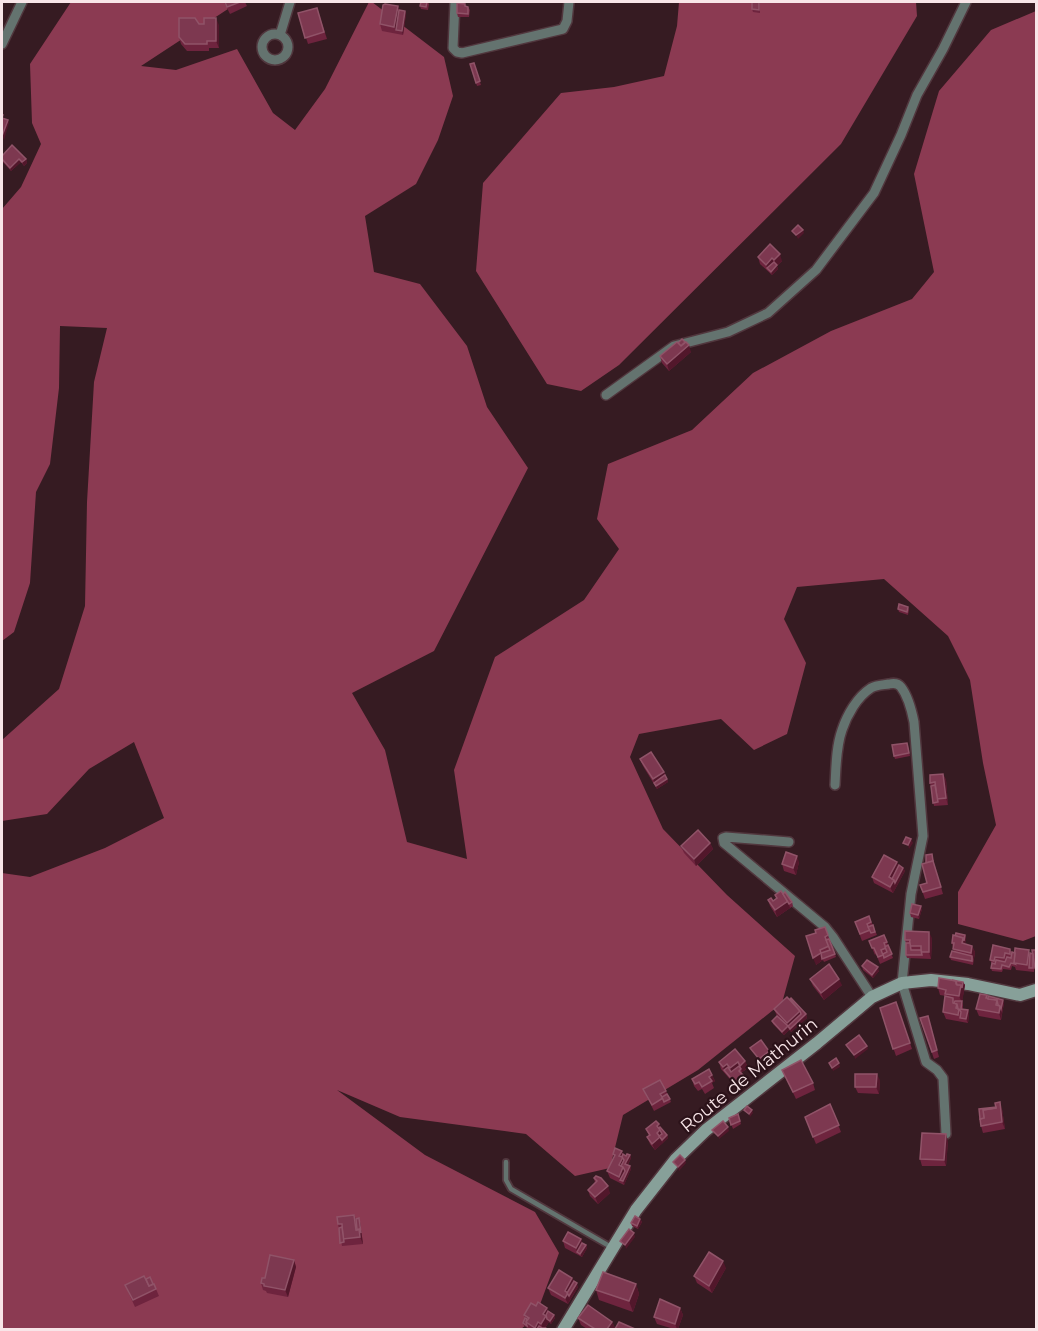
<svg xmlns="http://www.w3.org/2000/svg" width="1038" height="1331" viewBox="0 0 1038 1331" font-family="Montserrat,sans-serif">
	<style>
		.forest { fill: #8b3a52 }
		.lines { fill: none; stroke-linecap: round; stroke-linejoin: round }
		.lane-casing { stroke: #51373e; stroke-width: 8 }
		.street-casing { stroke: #51373e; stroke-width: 12 }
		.secondary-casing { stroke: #51373e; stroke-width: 15 }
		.lane { stroke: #64736f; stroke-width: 4.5 }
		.street { stroke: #64736f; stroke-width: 9 }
		.secondary { stroke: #87a099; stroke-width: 12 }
		.wall { fill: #6e243e }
		.shaded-wall { fill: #52172b }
		.building { fill: #7d3850; stroke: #905368; stroke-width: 1.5 }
		.labels { text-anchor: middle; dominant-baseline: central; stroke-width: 4.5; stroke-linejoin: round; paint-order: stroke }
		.street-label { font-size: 18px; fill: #f8e5e8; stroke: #2b1219 }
	</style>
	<rect width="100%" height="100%" fill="#361b22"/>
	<g class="forest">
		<path d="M71,2H238L231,7L141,66L176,70L237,49L273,113L295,130L325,89L369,2H372L444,57L453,96L438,140L416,184L365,216L374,272L420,284L467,346L487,407L528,468L434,651L352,693L385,750L407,842L467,859L454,770L495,657L584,600L619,549L597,519L608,464L692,430L753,373L831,331L912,299L934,272L914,174L939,91L991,30L1036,11V936L1023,941L958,924V892L996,825L983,763L970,680L948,636L884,579L797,587L784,619L806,663L787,734L754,750L721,719L639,734L630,757L663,829L727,895L795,956L782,1003L698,1070L623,1115L610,1168L575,1176L526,1134L400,1117L337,1090L425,1155L535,1212L559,1253L535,1318L521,1329H2V873L30,877L105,848L164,818L134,742L89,769L47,814L2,821V740L59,689L85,606L87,502L94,382L107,328L60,326L59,388L50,464L36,492L30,583L14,632L2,641V209L21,187L41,144L32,123L30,64Z"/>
		<path d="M679,2H916L917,16L841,144L619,365L581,391L547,384L476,271L483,183L561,93L614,87L664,76L677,26Z"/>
	</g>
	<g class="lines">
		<defs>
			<path id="lane" d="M506,1162V1180L511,1189L611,1247"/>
			<g id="street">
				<path d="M455,2L453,48L457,52L462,53L563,29L567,21L569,2"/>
				<circle cx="275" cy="47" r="13"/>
				<path d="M280,35L290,2"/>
				<path d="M2,44L22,2"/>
				<path d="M606,395L674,346L728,332L768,313L816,270L874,193L901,135L917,95L943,49L966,2"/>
				<path d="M835,785C836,767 836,747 842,730C847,715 857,697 871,688C876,685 883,685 889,684C893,683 898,683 901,687C908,696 912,712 914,722L923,836L911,894L902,983L926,1062L937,1070L943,1078L946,1134"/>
				<path d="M789,842L726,837L723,838L724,843L825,927L833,937L872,997"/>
			</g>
			<path id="secondary" d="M563,1330L636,1210L676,1159L706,1130L817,1043L872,997L902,983L931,980L968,984L1020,995L1036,990"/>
		</defs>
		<use href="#lane" class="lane-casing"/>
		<use href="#street" class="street-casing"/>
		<use href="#secondary" class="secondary-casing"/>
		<use href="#lane" class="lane"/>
		<use href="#street" class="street"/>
		<use href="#secondary" class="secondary"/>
	</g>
	<g class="wall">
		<path d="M224,2H245L247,6L230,14Z"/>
		<path d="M428,2L429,4L428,10L421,9L420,6Z"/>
		<path d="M752,2H760V13L753,12L752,9Z"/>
		<path d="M398,6L399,10L405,11L406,14L403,35L382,31L380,24Z"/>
		<path d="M468,7L470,10L469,17H458L457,13Z"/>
		<path d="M317,8L327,39L308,44L298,13Z"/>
		<path d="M199,24L219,25V48H209V51H187L181,44L179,37Z"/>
		<path d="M474,63L481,85L477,86L476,83Z"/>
		<path d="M2,156L26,159L27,163L24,166L21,162L11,171L2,161Z"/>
		<path d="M758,257L782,261L777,266L778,269L772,275L760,264Z"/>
		<path d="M678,343L691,352L669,371L662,363L660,356Z"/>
		<path d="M908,607L909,610L908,615L899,612L898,609Z"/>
		<path d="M908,746L910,756L895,759L894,756Z"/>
		<path d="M640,759L664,772L668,782L657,789L643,766Z"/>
		<path d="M943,774L946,780L948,805L934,806L930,783Z"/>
		<path d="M710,843L713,849L696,866L684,853L681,846Z"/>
		<path d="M932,854L934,863L943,894L925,899L920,885L927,883L926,863Z"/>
		<path d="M799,862L796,875L784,871L782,864Z"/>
		<path d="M899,866L903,868L905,871L893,893L874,883L872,877Z"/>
		<path d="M783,894L792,902L793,906L777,917L770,906L768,900L773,901L777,898L775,895Z"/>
		<path d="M922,909L919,919L911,917L910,913Z"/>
		<path d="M869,916L877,935L862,941L855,922Z"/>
		<path d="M825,927L836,957L824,962L823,960L816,965V933Z"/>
		<path d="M884,935L893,958L880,964L876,954L875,955L869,941Z"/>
		<path d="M965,935L966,938L965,944L972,946L975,952L973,965L951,960L950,957L954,952L952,943Z"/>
		<path d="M932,938L931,959L907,958L906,955V943L905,940Z"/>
		<path d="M993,945L1012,952L1033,954L1036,950V974L1034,967V972L1016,970L1015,967L1012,966L1011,970L1003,969L1002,972L992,971L991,968L992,964L990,960Z"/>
		<path d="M862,966L879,971L873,978L863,970Z"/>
		<path d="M810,979L842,985L824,1000L813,986Z"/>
		<path d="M963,982L965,985L962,1001L963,1005V1009L968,1010L969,1014L968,1023L946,1019L943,1012L946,996L940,995L938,988Z"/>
		<path d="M988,998L1004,1003L1001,1020L979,1016L976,1009Z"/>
		<path d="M896,1002L912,1049L896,1056L880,1008Z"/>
		<path d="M774,1009L806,1014L807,1018L791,1032L788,1028L789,1030L784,1035L773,1024L772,1021L777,1016Z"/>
		<path d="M920,1018L930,1023L939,1057L934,1059Z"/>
		<path d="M745,1061L748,1068L741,1073L744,1079L736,1086L721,1069L719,1062Z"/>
		<path d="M782,1070L813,1083L815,1090L796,1099Z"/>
		<path d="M712,1075L715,1081L712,1083L714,1088L705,1094L702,1089L698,1091L694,1086L692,1079Z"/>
		<path d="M880,1080L879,1094L858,1093L855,1087Z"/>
		<path d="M643,1089L666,1091L671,1102L654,1111Z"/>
		<path d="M830,1104L841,1132L816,1144L805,1117Z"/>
		<path d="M1002,1109L1005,1129L983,1133L981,1126Z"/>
		<path d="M738,1114L741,1124L733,1129L729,1118Z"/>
		<path d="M659,1124L660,1127L667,1135L668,1138L655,1150L650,1144L647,1137L649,1136L646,1129Z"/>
		<path d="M948,1141L946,1166H922L920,1159Z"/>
		<path d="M613,1154H623L626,1156L630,1155L631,1158L628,1165L630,1166L631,1169L624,1185L610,1178L607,1171L614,1157Z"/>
		<path d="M594,1178L610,1193L598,1204L590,1196L588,1190L595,1183Z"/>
		<path d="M354,1215L356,1219L360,1222L363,1244L342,1246L338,1224Z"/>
		<path d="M640,1219L642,1222L638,1229L632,1226L631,1223Z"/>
		<path d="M581,1239L582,1243L586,1245L587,1248L582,1257L565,1248L563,1241Z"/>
		<path d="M294,1260L296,1267L288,1297L267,1293L266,1291L263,1290L261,1283Z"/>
		<path d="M726,1268L712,1293L697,1283L694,1276Z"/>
		<path d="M572,1278L578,1287L568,1304L551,1295L548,1288Z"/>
		<path d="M146,1279L156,1289L159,1296L135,1307L125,1285Z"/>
		<path d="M636,1284L639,1294L633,1312L599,1300L596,1290Z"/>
		<path d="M536,1306L547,1308L548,1311L554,1315L555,1318L551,1324L549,1322L545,1328L546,1329H529L524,1326L523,1323L525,1318L524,1315Z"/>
		<path d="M680,1308L683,1315L678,1329H674L657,1324L654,1317Z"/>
		<path d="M578,1318L612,1322L615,1328L614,1329H587L581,1325Z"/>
	</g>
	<g class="shaded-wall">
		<path d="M398,6L401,13L396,30L394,27Z"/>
		<path d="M405,11L406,14L403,35L402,31Z"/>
		<path d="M216,18L219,25V48L216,41Z"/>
		<path d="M8,120L9,123L4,140L2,136Z"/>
		<path d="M19,159L21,162L11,171L10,168Z"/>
		<path d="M26,159L27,163L24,166L22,162Z"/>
		<path d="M803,230L804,233L798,239L796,235Z"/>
		<path d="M780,254L782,261L777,266L778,269L772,275L771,272L776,266L774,260Z"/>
		<path d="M772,258L775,265L767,268L766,265Z"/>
		<path d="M689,345L691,352L669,371L667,364Z"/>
		<path d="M664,772L668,782L657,789L653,779Z"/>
		<path d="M943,774L946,780L948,805L946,798Z"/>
		<path d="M911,839L913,843L909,849L908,845Z"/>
		<path d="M710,843L713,849L696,866L694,859Z"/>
		<path d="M797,856L799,862L796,875L793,868Z"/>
		<path d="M897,862L900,868H903L905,871L893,893L890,887L889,877Z"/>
		<path d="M788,901L790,908L777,917L775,910Z"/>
		<path d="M921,906L922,909L919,919L918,915Z"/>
		<path d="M929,932L932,938L931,959L929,952Z"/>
		<path d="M965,935L966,938L964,950L962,943L963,938Z"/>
		<path d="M972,946L975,952L974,960L971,953Z"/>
		<path d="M821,953L823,960L816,965L813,958Z"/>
		<path d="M878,967L879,971L873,978L872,975Z"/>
		<path d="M839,979L842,985L824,1000L821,993Z"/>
		<path d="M963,982L965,985L962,1003L959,996L961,985Z"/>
		<path d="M1003,1000L1004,1003L1002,1013L1001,1009Z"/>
		<path d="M1000,1006L1002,1013L1001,1020L999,1013Z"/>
		<path d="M968,1010L969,1014L968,1023L966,1019Z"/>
		<path d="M800,1011L806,1014L807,1018L791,1032L787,1023Z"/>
		<path d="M788,1026L789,1030L784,1035L782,1032Z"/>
		<path d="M867,1046L868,1049L855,1059L854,1055Z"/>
		<path d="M769,1051L770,1055L760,1063L759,1059Z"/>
		<path d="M745,1061L748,1068L742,1072L740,1066Z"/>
		<path d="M738,1062L740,1069L732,1075L730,1068Z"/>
		<path d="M839,1063L840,1067L833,1071L832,1068Z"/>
		<path d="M727,1064L729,1071H724L723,1067Z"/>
		<path d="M877,1074L880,1080L879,1094L876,1087Z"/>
		<path d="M712,1075L715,1081L712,1083L709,1077Z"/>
		<path d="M743,1075L744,1079L736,1086L735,1083Z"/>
		<path d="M1000,1102L1002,1109L1005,1129L1002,1122Z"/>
		<path d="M752,1110L753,1113L750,1117L749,1114Z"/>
		<path d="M659,1124L663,1137L661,1139L663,1143L655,1150L652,1144L659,1136L657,1126Z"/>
		<path d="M728,1127L729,1131L719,1139L718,1136Z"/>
		<path d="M946,1134L948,1141L946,1166L944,1160Z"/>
		<path d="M667,1135L668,1138L663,1143L662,1140Z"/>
		<path d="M622,1151L624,1157L622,1169L619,1165V1156Z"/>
		<path d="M630,1155L631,1158L626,1168L625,1164Z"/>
		<path d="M685,1160L686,1163L679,1171L678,1167Z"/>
		<path d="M630,1166L631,1169L624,1185L623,1181Z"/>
		<path d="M623,1167L626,1174L620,1180L621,1183L619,1177Z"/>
		<path d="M608,1186L610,1193L598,1204L595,1197Z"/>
		<path d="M359,1218L360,1222L363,1244L360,1237Z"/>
		<path d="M640,1219L642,1222L638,1229L637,1226Z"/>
		<path d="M634,1233L635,1237L626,1249L625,1245Z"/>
		<path d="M581,1239L583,1246L577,1252L578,1255L576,1248Z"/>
		<path d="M586,1245L587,1248L582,1257L580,1254Z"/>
		<path d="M294,1260L296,1267L288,1297L285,1290Z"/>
		<path d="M723,1261L726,1268L712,1293L709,1286Z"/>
		<path d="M572,1278L575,1285L569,1295L570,1300L568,1304L565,1298V1291Z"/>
		<path d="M577,1283L578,1287L570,1300L569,1296Z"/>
		<path d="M636,1284L639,1294L633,1312L629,1301Z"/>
		<path d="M547,1308L550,1315L547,1318L549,1322L544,1329H543L541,1324L543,1314Z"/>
		<path d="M680,1308L683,1315L678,1329H677L675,1324Z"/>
		<path d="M554,1315L555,1318L551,1324L550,1321Z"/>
		<path d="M538,1322L540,1329H535V1328Z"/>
		<path d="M612,1322L615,1328L614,1329H607Z"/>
	</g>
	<g class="building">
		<path d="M225,2H240L227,7Z"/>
		<path d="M421,2H427L426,7L420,6Z"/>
		<path d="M752,2H759V10L752,9Z"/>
		<path d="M457,3L465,4V6L468,7V14L457,13Z"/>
		<path d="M385,4L398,6L394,27L380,24L383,5Z"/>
		<path d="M317,8L324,32L305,38L298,13Z"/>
		<path d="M399,10L405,11L402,31L396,30Z"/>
		<path d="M179,18H195L199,24H204V18H216V41H207V44H185L179,37Z"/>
		<path d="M474,63L480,81L476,83L470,64Z"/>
		<path d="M2,115H3L2,118L8,120L2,136Z"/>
		<path d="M12,145L26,159L22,162L19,159L10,168L2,159V156Z"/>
		<path d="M798,225L803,230L796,235L792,231Z"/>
		<path d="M770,244L780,254L774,260L772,258L766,265L758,257Z"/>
		<path d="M774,262L777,265L771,272L767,268Z"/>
		<path d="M682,339L685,342L681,346L678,343Z"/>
		<path d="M677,342L681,346L686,342L689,345L667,364L660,356Z"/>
		<path d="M899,604L908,607L907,612L898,609Z"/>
		<path d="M907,743L909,753L894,756L892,745Z"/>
		<path d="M651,752L664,772L653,779L640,759Z"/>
		<path d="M943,774L946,798L937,799L935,782L930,783V775Z"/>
		<path d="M665,775L667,779L656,786L654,783Z"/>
		<path d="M935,785L938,802L933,803L931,786Z"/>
		<path d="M698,830L710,843L694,859L681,846Z"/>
		<path d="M906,837L911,839L908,845L903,843Z"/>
		<path d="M786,852L797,856L793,868L782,864Z"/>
		<path d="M932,854L933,861L926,863V855Z"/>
		<path d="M884,855L897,862L889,877L894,880L890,887L872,877Z"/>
		<path d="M933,861L941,887L923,892L920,885L927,883L922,864Z"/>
		<path d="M899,865L903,868L895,883L894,880L892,879Z"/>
		<path d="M781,891L788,901L775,910L768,900L771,898L773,901L777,898L775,895Z"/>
		<path d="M785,892L792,902L789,904L783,894Z"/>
		<path d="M912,904L921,906L918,915L910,913Z"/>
		<path d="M869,916L871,922L867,924L870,930L860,934L855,922Z"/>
		<path d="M873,925L875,932L871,933L868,927Z"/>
		<path d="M825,927L828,935L825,937L829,946L820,950L821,953L813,958L806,936L816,933L815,930Z"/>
		<path d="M905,931L929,932V952H921V946H909L910,940H905Z"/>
		<path d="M956,933L965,935L964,941L963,938L955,936Z"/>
		<path d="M884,935L887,942L884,943L886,948L881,950L883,955L878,957L874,948H872L869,941Z"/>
		<path d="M953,935L963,938L962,943L972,946L971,953L953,949L954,943H952Z"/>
		<path d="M829,939L835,954L822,959L821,953L830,950L826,940Z"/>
		<path d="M906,943H910L911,950H921L922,955H906Z"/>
		<path d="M888,945L892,954L884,958L883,954L887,952L885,947Z"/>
		<path d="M993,945L1010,949V954L1005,953L1004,958L995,957L994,961L990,960Z"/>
		<path d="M1015,948L1029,950L1027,965L1014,963Z"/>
		<path d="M1032,950H1036V968H1035Z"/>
		<path d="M952,951L972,956V961L950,957Z"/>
		<path d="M1012,952L1015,953L1014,963L1015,964L1011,963L1009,967L1002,965L1001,969L991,968L992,963L995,964L996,960L1005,962L1007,957L1011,958Z"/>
		<path d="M1030,953L1033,954V968H1029Z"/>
		<path d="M867,960L878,967L872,975L862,966Z"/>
		<path d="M829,964L839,979L821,993L810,979Z"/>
		<path d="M939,978L956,981V984L961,985L959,996L945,994L946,990L938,988Z"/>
		<path d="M952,980L963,982L962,988L961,985H957L956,981Z"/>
		<path d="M980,994L987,995L986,998L997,1000L996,1005L1000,1006L999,1013L976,1009Z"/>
		<path d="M945,996L953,998V1003L957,1004L956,1008L959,1009L958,1015L943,1012Z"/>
		<path d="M988,996L1003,1000L1001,1009L1000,1006L998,1005L997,1000L988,999Z"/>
		<path d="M787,997L800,1011L787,1023L774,1009Z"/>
		<path d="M791,998L806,1014L790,1029L788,1026L801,1014L800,1011L790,999Z"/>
		<path d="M955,1001H962L961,1009L968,1010L966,1019L960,1018L961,1012L959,1009H958L957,1004L954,1003Z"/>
		<path d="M896,1002L910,1043L893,1049L880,1008Z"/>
		<path d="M777,1016L788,1026L782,1032L772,1021Z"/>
		<path d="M928,1016L937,1050L932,1052L920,1018Z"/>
		<path d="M859,1035L867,1046L854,1055L846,1045Z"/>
		<path d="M761,1040L769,1051L759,1059L750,1048Z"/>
		<path d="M735,1049L745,1061L740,1066L738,1062L730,1068L727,1064L723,1067L719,1062Z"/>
		<path d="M836,1058L839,1063L832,1068L829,1063Z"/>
		<path d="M801,1060L813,1083L793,1092L782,1070Z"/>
		<path d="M739,1066L741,1069L739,1071L743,1075L735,1083L724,1070L728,1067L731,1072Z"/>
		<path d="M709,1069L712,1075L709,1077L712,1081L702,1087L699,1082L695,1084L692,1079Z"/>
		<path d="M855,1074H877L876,1087H855Z"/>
		<path d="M660,1080L666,1091L660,1094L663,1098L652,1105L643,1089Z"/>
		<path d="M667,1094L670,1099L664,1102L662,1097Z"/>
		<path d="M1000,1102L1002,1122L981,1126L980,1119L984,1118L983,1110L996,1108L995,1103Z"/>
		<path d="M830,1104L839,1125L813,1137L805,1117Z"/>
		<path d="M747,1106L752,1110L749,1114L744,1110Z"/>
		<path d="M996,1107V1108L983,1110L984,1118L980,1119L979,1109Z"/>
		<path d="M738,1114L740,1121L731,1125L729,1118Z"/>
		<path d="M656,1121L659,1124L657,1126L660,1130L657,1133L660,1137L652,1144L647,1137L650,1135L646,1129Z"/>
		<path d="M723,1121L728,1127L718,1136L712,1130Z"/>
		<path d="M660,1127L667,1135L662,1140L659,1136L662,1134L659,1128Z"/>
		<path d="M922,1133L946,1134L944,1160L920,1159Z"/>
		<path d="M615,1148L622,1151L619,1156L623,1157L619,1165L623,1167L619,1177L607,1171L615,1155L613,1154Z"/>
		<path d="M623,1154L626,1156L627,1154L630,1155L625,1164L630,1166L623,1181L620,1180L625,1171L623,1167L621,1166L624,1160L622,1157Z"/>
		<path d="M680,1155L685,1160L678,1167L673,1162Z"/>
		<path d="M596,1176L601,1178L608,1186L595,1197L588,1190L597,1181L594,1178Z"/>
		<path d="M354,1215L356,1230L359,1229L360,1237L343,1239L342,1224H338L337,1217Z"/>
		<path d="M635,1216L640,1219L637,1226L631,1223Z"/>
		<path d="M359,1218L361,1233L359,1229L357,1230L356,1219Z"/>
		<path d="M342,1227L344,1242L340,1243L339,1228Z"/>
		<path d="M629,1229L634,1233L625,1245L620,1241Z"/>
		<path d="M568,1232L581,1239L576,1248L563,1241Z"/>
		<path d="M582,1243L586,1245L580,1254L577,1252Z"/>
		<path d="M709,1252L723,1261L709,1286L694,1276Z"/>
		<path d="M270,1255L294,1260L285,1290L264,1286V1284L261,1283L262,1278H265Z"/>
		<path d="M559,1270L572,1278L565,1291L568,1293L565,1298L548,1288Z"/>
		<path d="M603,1272L636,1284L629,1301L596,1290Z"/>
		<path d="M144,1276L149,1286L154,1284L156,1289L133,1300L125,1285Z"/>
		<path d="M150,1277L153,1284L149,1286L146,1279Z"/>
		<path d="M574,1281L577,1283L569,1296L567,1293Z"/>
		<path d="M660,1299L680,1308L675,1324L654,1317Z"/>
		<path d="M538,1302L547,1308L543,1314L546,1316L541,1324L538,1322L535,1328L526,1322L529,1318L524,1315L531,1303L536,1306Z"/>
		<path d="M588,1305L612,1322L607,1329H595L578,1318Z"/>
		<path d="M548,1311L554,1315L550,1321L547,1319L546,1315Z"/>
		<path d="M525,1318L527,1319L526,1322L527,1326L523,1323Z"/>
		<path d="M619,1322L635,1329H615Z"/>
		<path d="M539,1326L542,1328H545L544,1329H537Z"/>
	</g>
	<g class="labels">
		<g class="street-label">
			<text transform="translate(749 1075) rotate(-39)">Route de Mathurin</text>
		</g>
	</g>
	<rect width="1038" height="1331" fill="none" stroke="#f8e5e8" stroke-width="6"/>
</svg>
